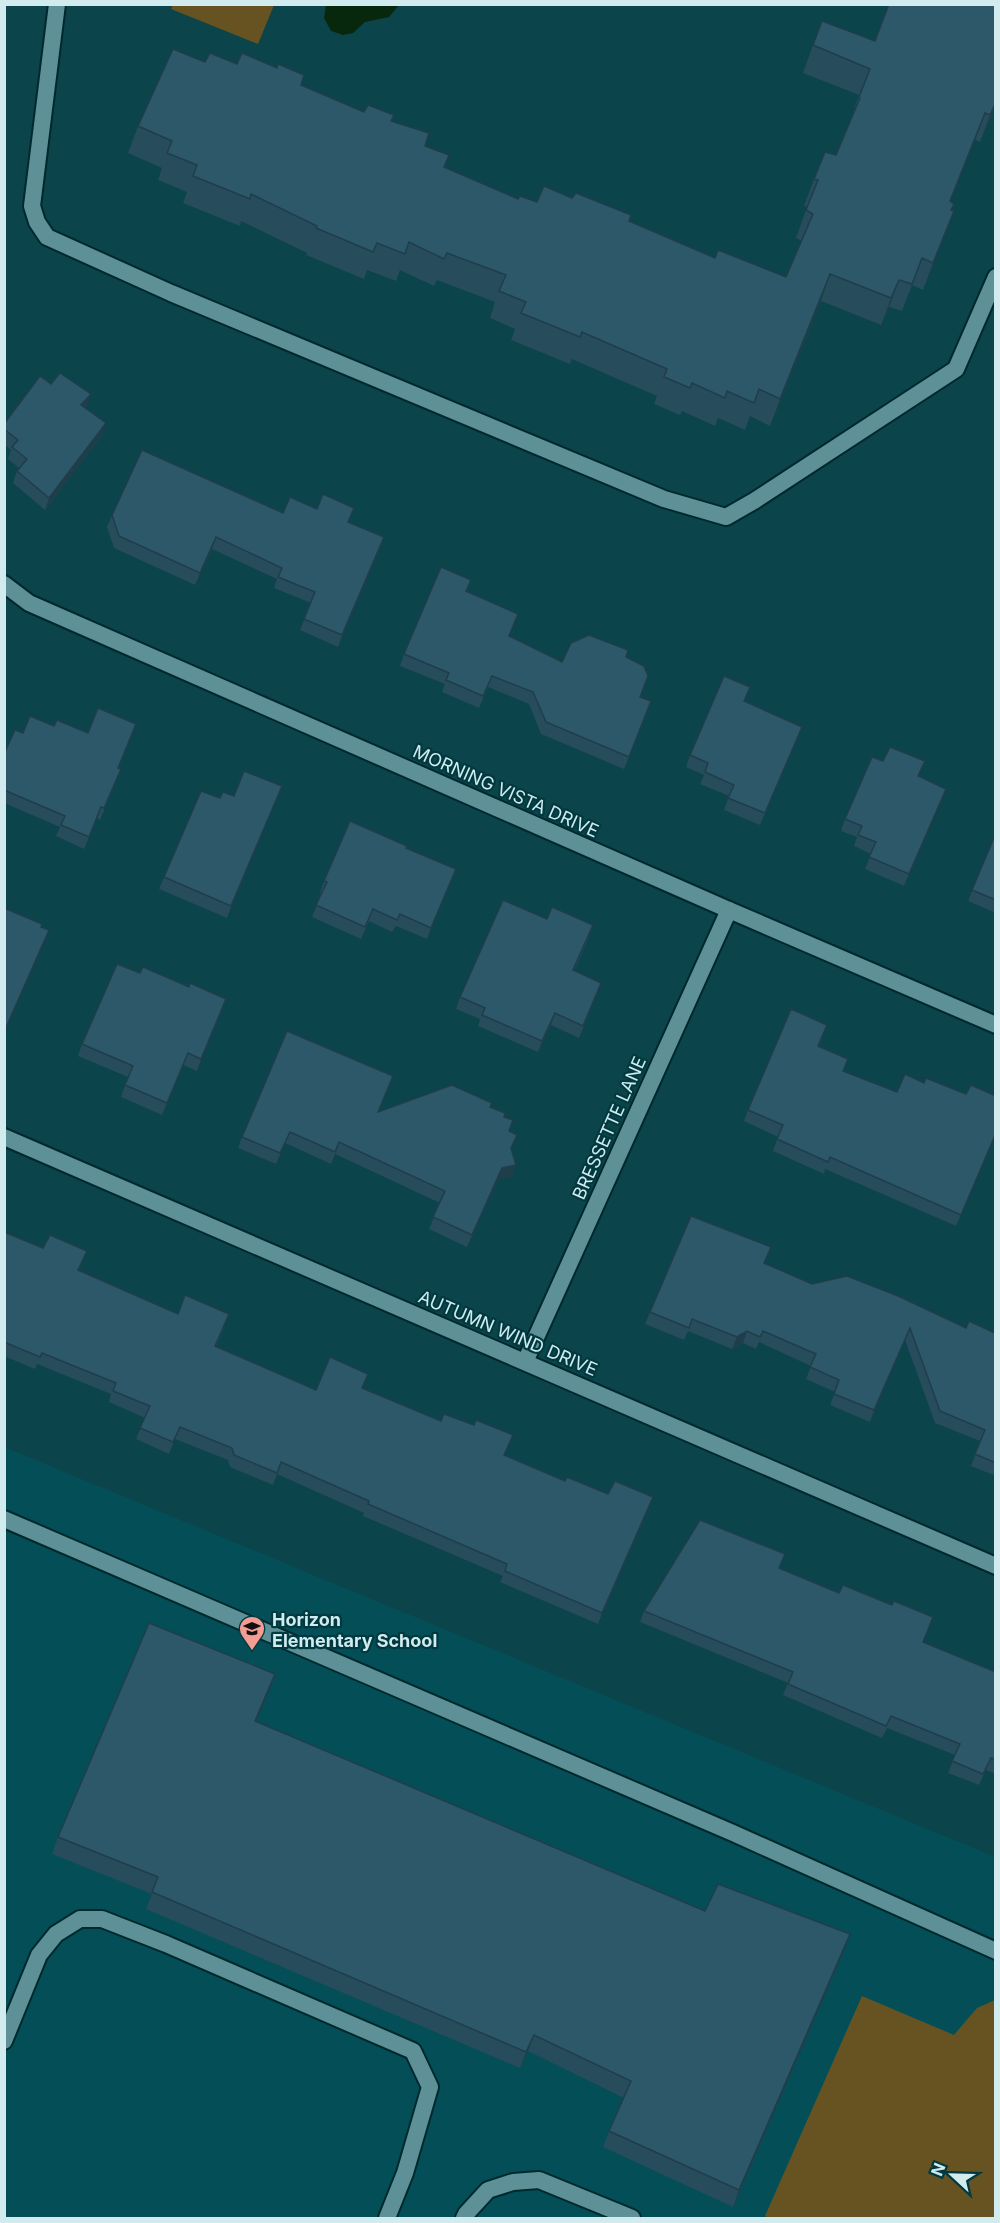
<svg xmlns="http://www.w3.org/2000/svg" width="1000" height="2223" viewBox="0 0 1000 2223" font-family="Inter,sans-serif">
	<style>
		.built { fill: #044f57 }
		.green { fill: #675322 }
		.water { fill: #08280d }
		.lines { fill: none; stroke-linecap: round; stroke-linejoin: round }
		.service-casing { stroke: #00292e; stroke-width: 20 }
		.minor-casing { stroke: #00292e; stroke-width: 20 }
		.service { stroke: #5d9097; stroke-width: 16 }
		.minor { stroke: #5d9097; stroke-width: 16 }
		.wall { fill: #274c5b }
		.shaded-wall { fill: #203e4a }
		.building { fill: #2d586a; stroke: #203e4a; stroke-width: 1.5 }
		.labels { text-anchor: middle; dominant-baseline: central; stroke-width: 4.5; stroke-linejoin: round; paint-order: stroke }
		.street-label { font-size: 18px; fill: #d1ebef; stroke: #003a40 }
		.poi-label { font-size: 18px; font-weight: bold; fill: #d1ebef; stroke: #003a40; text-anchor: start }
	</style>
	<rect width="100%" height="100%" fill="#0c444b"/>
	<path class="built" d="M4,1447L995,1857V2218H5Z"/>
	<g class="green">
		<path d="M173,4H274V5L258,44L171,9Z"/>
		<path d="M862,1996L954,2035L977,2008L995,2000V2218H770L765,2216Z"/>
	</g>
	<path class="water" d="M326,5L399,4V5L389,17L365,22L353,33L343,35L331,31L324,18Z"/>
	<g class="lines">
		<defs>
			<g id="service">
				<path d="M57,4L32,206L37,222L47,237L171,293L664,499L726,517L754,501L956,369L996,277"/>
				<path d="M4,1519L733,1833L996,1951"/>
				<path d="M4,2041L39,1955L56,1934L80,1919H102L166,1944L413,2051L430,2087L405,2173L387,2218"/>
				<path d="M464,2218L466,2214L488,2190L513,2182L539,2180L632,2218"/>
			</g>
			<g id="minor">
				<path d="M4,584L29,603L729,910L996,1025"/>
				<path d="M4,1137L996,1566"/>
				<path d="M525,1362L729,910"/>
			</g>
		</defs>
		<use href="#service" class="service-casing"/>
		<use href="#minor" class="minor-casing"/>
		<use href="#service" class="service"/>
		<use href="#minor" class="minor"/>
	</g>
	<g class="wall">
		<path d="M996,4V105L980,142L975,140L950,202L952,210L954,211L923,290L912,285L902,311L889,307L881,325L821,301L770,426L750,416L745,430L718,418L715,426L682,411L680,415L654,404L657,396L572,359L570,364L511,340L515,329L490,318L495,302L437,280L434,286L400,270L396,281L367,270L364,279L306,255L307,253L241,221L240,226L183,203L187,192L158,180L162,168L128,153L138,126L205,62L237,64L301,85L364,112L392,122L425,146L449,155L445,167L518,199L629,221L715,258L786,277L802,241L796,238L807,207L804,206L814,179L836,155L849,124L859,95L803,73L813,45L875,41Z"/>
		<path d="M51,384L87,406L85,408L102,435L45,510L13,483L17,471L19,468L8,459L11,450L4,444V424Z"/>
		<path d="M283,513L348,522L380,549L338,647L300,630L311,603L274,588L277,579L212,549L195,585L114,548L107,527L112,515Z"/>
		<path d="M466,591L509,636L562,662L626,657L647,713L624,769L541,734L529,704L488,687L479,708L442,692L445,684L400,666L404,654Z"/>
		<path d="M744,701L802,727L760,825L724,810L729,796L700,784L704,775L686,767L690,755Z"/>
		<path d="M136,724L118,768L116,781L100,820L97,818L84,849L56,836L60,827L4,803V754L54,726L88,733Z"/>
		<path d="M919,777L946,789L904,886L865,869L871,854L854,846L857,837L841,831L845,819Z"/>
		<path d="M282,786L227,918L159,889L164,877L220,798Z"/>
		<path d="M996,833V913L968,901Z"/>
		<path d="M406,848L456,869L427,939L396,926L392,932L369,921L361,939L312,917L322,893H320L324,881Z"/>
		<path d="M589,937L574,971L597,994L579,1038L551,1025L538,1052L478,1026L480,1019L456,1009L460,997Z"/>
		<path d="M140,973L189,987L226,999L197,1071L183,1065L162,1115L121,1097L128,1077L78,1056L82,1044Z"/>
		<path d="M827,1025L819,1047L843,1071L897,1092L924,1083L966,1094L996,1096V1135L956,1226L825,1169L824,1174L773,1151L778,1137L744,1121L748,1110Z"/>
		<path d="M393,1076L379,1112L490,1107L504,1117L509,1131L517,1135L511,1150L512,1176L498,1180L467,1247L429,1229L440,1203L335,1154L331,1164L285,1143L276,1164L238,1148L242,1137Z"/>
		<path d="M4,1232L43,1248L82,1262L79,1270L178,1314L225,1326L216,1346L316,1390L363,1388L505,1455L565,1481L608,1494L649,1508L598,1624L500,1582L503,1576L363,1516L364,1513L277,1474L273,1485L230,1467L228,1460L175,1439L169,1454L136,1439L145,1418L109,1402L111,1394L37,1364L35,1369L4,1356Z"/>
		<path d="M765,1263L812,1284L966,1328L995,1333L996,1332V1476L971,1466L980,1441L935,1423L905,1340L870,1422L830,1405L835,1392L806,1379L811,1366L759,1342L756,1349L743,1343L732,1349L688,1331L684,1340L645,1324L650,1312Z"/>
		<path d="M780,1568L839,1593L892,1605L933,1617L923,1642L996,1672V1774L986,1770L979,1785L948,1773L955,1755L887,1728L882,1738L783,1695L788,1683L640,1622L644,1611Z"/>
		<path d="M275,1674L256,1722L705,1911L844,1951L733,2207L603,2147L609,2131L624,2098L528,2051L520,2068L146,1909L152,1894L52,1854L58,1837Z"/>
	</g>
	<g class="shaded-wall">
		<path d="M996,102V105L980,142L990,115Z"/>
		<path d="M985,113L975,140L940,229L950,201Z"/>
		<path d="M954,211L944,238L923,290L933,263Z"/>
		<path d="M830,274L821,301L770,426L780,399Z"/>
		<path d="M899,280L889,307L881,325L891,298Z"/>
		<path d="M91,394L87,406L77,417L81,405Z"/>
		<path d="M106,423L102,435L45,510L49,498Z"/>
		<path d="M216,537L212,549L195,585L200,573Z"/>
		<path d="M384,537L380,549L338,647L342,635Z"/>
		<path d="M282,786L227,918L231,906Z"/>
		<path d="M946,789L942,801L904,886L909,874Z"/>
		<path d="M456,869L452,881L427,939L431,928Z"/>
		<path d="M49,930L45,942L4,1034V1032Z"/>
		<path d="M226,999L222,1011L197,1071L201,1059Z"/>
		<path d="M555,1013L551,1025L538,1052L542,1041Z"/>
		<path d="M996,1133V1135L956,1226L961,1215Z"/>
		<path d="M516,1165L512,1176L498,1180L467,1247L472,1235L502,1168Z"/>
		<path d="M910,1328L905,1340L870,1422L874,1410Z"/>
		<path d="M747,1331L743,1343L732,1349L737,1337Z"/>
		<path d="M653,1497L649,1508L598,1624L602,1613Z"/>
		<path d="M275,1674L269,1691L249,1738L255,1721Z"/>
		<path d="M850,1934L844,1951L733,2207L739,2190Z"/>
		<path d="M534,2035L528,2051L520,2068L526,2052Z"/>
	</g>
	<g class="building">
		<path d="M889,4H996V102L990,115L985,113L950,201L954,204L951,210L954,211L933,263L922,258L912,284L899,280L891,298L830,274L780,399L759,389L754,403L727,391L725,398L692,383L690,388L664,377L667,369L582,332L580,337L521,313L526,302L499,291L506,275L447,253L444,259L409,242L405,254L377,243L373,252L316,228L317,226L251,194L250,199L193,176L197,165L167,153L172,141L138,126L173,49L205,62L210,53L237,64L242,53L277,68L278,64L304,75L301,85L364,112L368,105L394,115L391,121L429,133L425,146L449,155L444,167L518,199L520,196L537,202L544,186L572,198L576,193L631,215L629,221L715,258L718,250L786,277L813,214L806,210L818,180L814,179L825,152L836,155L860,98L859,97L870,69L813,45L822,21L875,41Z"/>
		<path d="M60,373L91,394L81,405L106,423L49,498L17,471L27,459L12,447L18,440L4,429V424L40,376L51,384Z"/>
		<path d="M142,450L283,513L290,497L317,509L323,494L354,508L348,522L384,537L342,635L304,619L315,592L278,577L282,568L216,537L200,573L119,536L112,515Z"/>
		<path d="M441,567L471,580L466,591L518,614L509,636L562,662L571,643L589,635L628,650L626,657L644,666L648,676L640,697L651,701L629,757L546,722L533,692L492,676L483,696L446,680L449,673L404,654Z"/>
		<path d="M724,676L750,687L744,701L802,727L765,813L728,798L734,785L705,772L708,763L690,755Z"/>
		<path d="M98,708L136,724L118,768L121,769L104,808L101,807L89,837L61,825L65,816L4,790V754L15,730L23,733L30,716L54,726L57,720L88,733Z"/>
		<path d="M890,747L925,761L918,776L946,789L909,874L869,857L876,842L858,835L862,826L845,819L872,757L883,761Z"/>
		<path d="M244,771L282,786L231,906L164,877L201,791L220,798L223,792L234,796Z"/>
		<path d="M350,821L407,846L406,848L456,869L431,928L400,914L397,920L373,909L365,927L316,905L327,882L324,881Z"/>
		<path d="M996,833V900L972,890Z"/>
		<path d="M503,900L547,919L552,907L593,925L573,970L601,983L583,1026L555,1013L542,1041L482,1015L485,1008L460,997Z"/>
		<path d="M4,908L42,924L41,927L49,930L4,1032Z"/>
		<path d="M117,964L140,973L143,967L189,987L190,983L226,999L201,1059L188,1053L167,1103L125,1085L133,1066L82,1044Z"/>
		<path d="M791,1009L827,1025L818,1046L848,1059L843,1071L897,1092L905,1074L924,1083L926,1078L966,1094L971,1085L996,1096V1133L961,1215L830,1157L828,1162L777,1139L783,1125L748,1110Z"/>
		<path d="M287,1031L393,1076L378,1112L452,1085L492,1103L490,1107L505,1113L504,1117L513,1120L509,1131L517,1135L511,1148L516,1165L502,1168L472,1235L433,1217L445,1191L339,1142L335,1152L290,1132L280,1153L242,1137Z"/>
		<path d="M691,1216L771,1247L764,1263L812,1284L847,1276L898,1296L966,1328L969,1321L995,1333L996,1332V1463L975,1454L985,1430L940,1411L910,1328L874,1410L834,1394L839,1380L810,1367L816,1354L763,1331L760,1337L747,1331L737,1337L692,1319L689,1328L650,1312Z"/>
		<path d="M4,1232L43,1248L50,1235L87,1251L78,1270L178,1314L185,1295L229,1314L215,1346L316,1390L330,1357L368,1374L362,1388L441,1421L444,1414L474,1425L476,1420L513,1435L504,1455L565,1481L567,1477L608,1494L615,1481L653,1497L602,1613L505,1571L507,1564L368,1504L369,1501L281,1462L277,1473L234,1455L232,1448L180,1427L173,1442L140,1428L150,1406L113,1391L116,1383L42,1353L40,1357L4,1342Z"/>
		<path d="M700,1520L785,1554L779,1568L839,1593L843,1585L892,1605L894,1601L933,1617L923,1642L996,1672V1760L991,1758L983,1774L952,1761L960,1744L891,1716L886,1726L788,1684L793,1672L644,1611Z"/>
		<path d="M149,1623L275,1674L255,1721L705,1911L718,1884L850,1934L739,2190L609,2131L631,2081L534,2035L526,2052L152,1892L158,1877L58,1837Z"/>
	</g>
	<defs>
		<symbol id="school-pin" viewBox="-11 -11 22 30"><path d="M0 17L-7.5 6A9.5 9.5 0 1 1 7.5 6Z" fill="#f59c93" stroke="#003a40"/><path d="M0-5L7-2L0 1L-7-2ZM-4 1L0 2.5L4 1V4Q0 6-4 4Z" fill="#111"/></symbol>
	</defs>
	<g fill-rule="evenodd">
		<use href="#school-pin" x="237" y="1614" width="30" height="40"/>
	</g>
	<g class="labels">
		<g class="street-label">
			<text transform="translate(506 791) rotate(24)">MORNING VISTA DRIVE</text>
			<text transform="translate(609 1128) rotate(-66)">BRESSETTE LANE</text>
			<text transform="translate(508 1333) rotate(23)">AUTUMN WIND DRIVE</text>
		</g>
		<g class="poi-label">
			<text x="272" y="1619">Horizon<tspan x="272" dy="21">Elementary School</tspan></text>
		</g>
	</g>
	<rect width="1000" height="2223" fill="none" stroke="#d1ebef" stroke-width="12"/>
	<g transform="translate(952 2175) rotate(292)" stroke="#003a40" stroke-width="4.5" paint-order="stroke">
	<path d="M0-4.5L10 22L0 15L-10 22Z" fill="#d1ebef"/>
	<text y="-9" font-size="16" font-weight="bold" text-anchor="middle" fill="#d1ebef">N</text>
	</g>
</svg>
